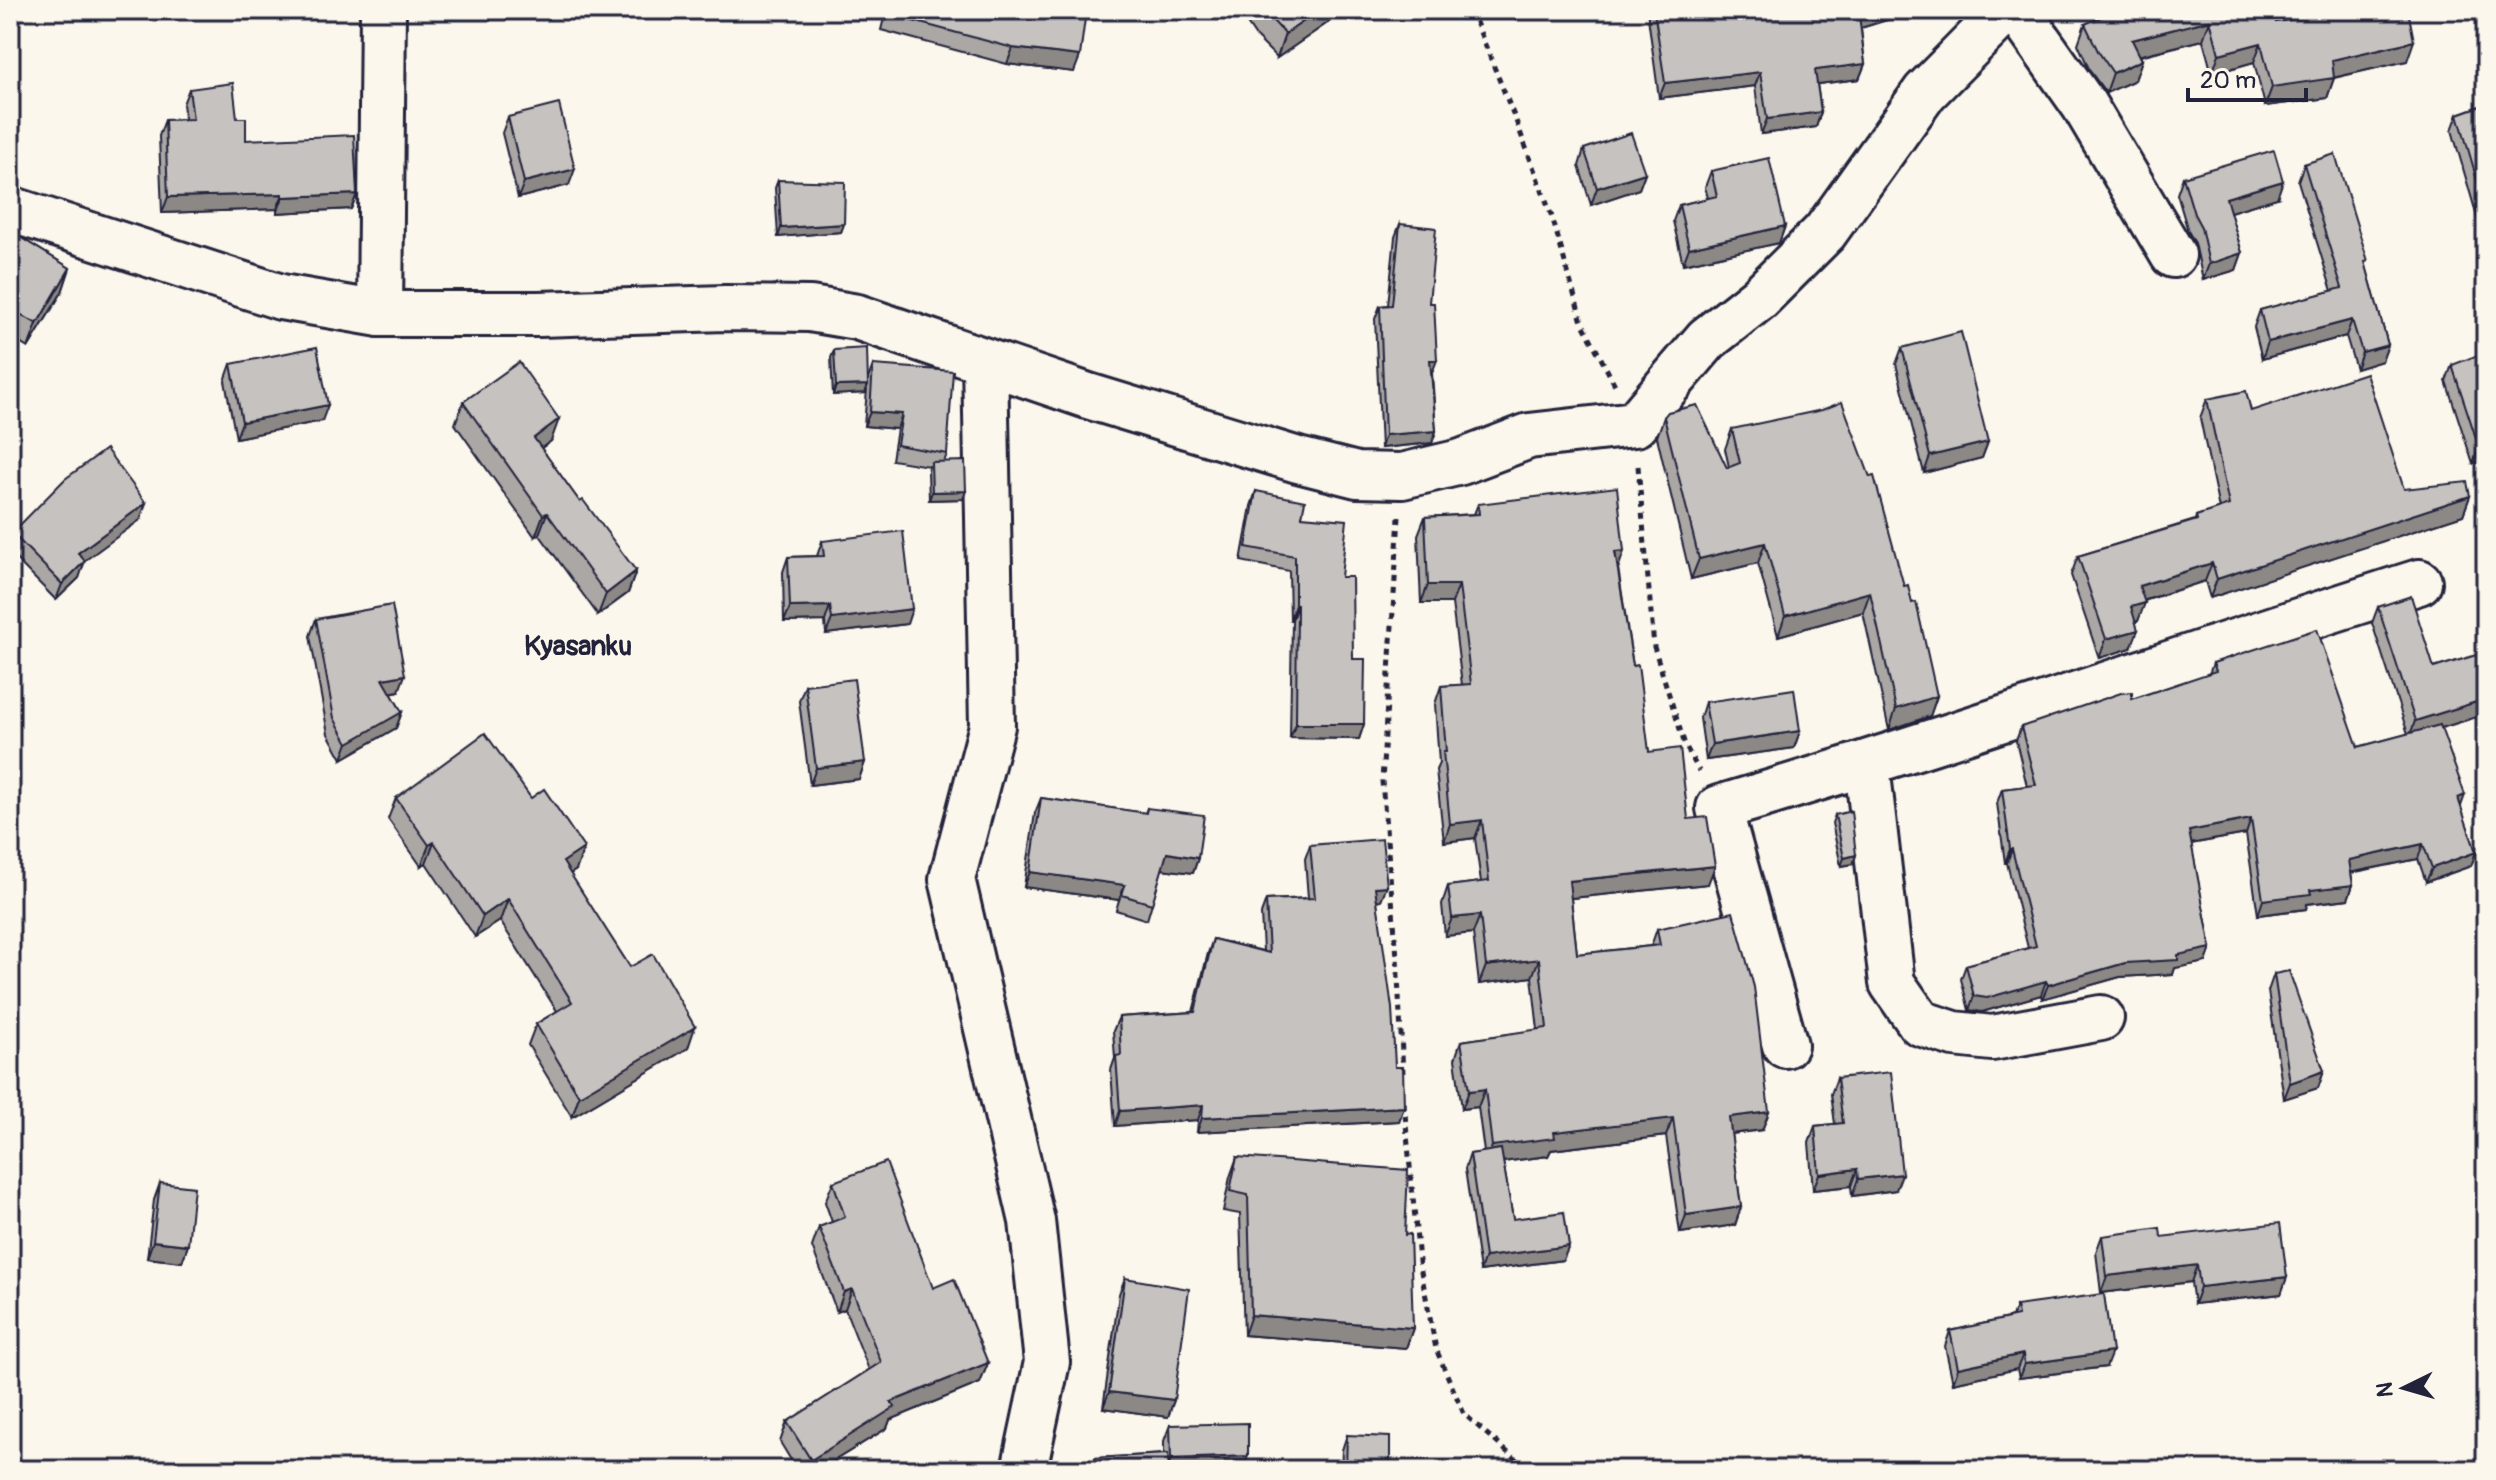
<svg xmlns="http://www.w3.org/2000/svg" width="2496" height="1480" viewBox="0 0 2496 1480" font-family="Pangolin,sans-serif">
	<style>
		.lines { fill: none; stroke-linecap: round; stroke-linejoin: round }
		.minor-casing { stroke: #22223b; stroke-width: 50 }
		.path { stroke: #22223b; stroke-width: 5; stroke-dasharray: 6 6; stroke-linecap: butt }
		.minor { stroke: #fbf7ec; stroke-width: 44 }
		.wall { fill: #aaa7a5; stroke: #22223b; stroke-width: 2 }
		.shaded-wall { fill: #8b8886; stroke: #22223b; stroke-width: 2 }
		.building { fill: #c6c2c0; stroke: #22223b; stroke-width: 2 }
		.labels { text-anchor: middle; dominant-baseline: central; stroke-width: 7; stroke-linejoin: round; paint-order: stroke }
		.quarter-label { font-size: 28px; font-weight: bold; fill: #22223b; stroke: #fbf7ec }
	</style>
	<rect width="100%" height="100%" fill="#fbf7ec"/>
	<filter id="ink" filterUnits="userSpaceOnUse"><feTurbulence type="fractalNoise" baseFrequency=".0125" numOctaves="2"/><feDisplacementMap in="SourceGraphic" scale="16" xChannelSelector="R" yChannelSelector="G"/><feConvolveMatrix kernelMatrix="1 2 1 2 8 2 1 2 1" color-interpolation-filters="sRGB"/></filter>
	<g filter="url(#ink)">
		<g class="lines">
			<defs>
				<g id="minor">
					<path d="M2017,10L2084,105L2173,255"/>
					<path d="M10,209L281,297L380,314H539L725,308L810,309L857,317L1088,396L1298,460L1357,475L1402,476L1461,462L1529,436L1635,424L1707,339L1759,298L1825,232L1925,92L2006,10"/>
					<path d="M380,314L383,10"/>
					<path d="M985,361L992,726L952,879L1032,1221L1047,1362L1024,1470"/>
					<path d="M1867,765L1892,983L1920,1023L1954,1034L1992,1038L2101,1018"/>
					<path d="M1785,1045L1719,808C1954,739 2185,656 2419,582"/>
				</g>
			</defs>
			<use href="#minor" class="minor-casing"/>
			<g class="path">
				<path d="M1471,10L1516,121L1552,217L1582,322L1615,385"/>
				<path d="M1638,466L1654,647L1685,745L1699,771"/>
				<path d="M1399,517L1382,781L1397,957L1403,1073"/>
				<path d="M1404,1103L1419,1261L1436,1349L1464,1414L1528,1470"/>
			</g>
			<use href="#minor" class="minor"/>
		</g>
		<g class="wall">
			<path d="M886,10H1079L1074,72L1007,64L881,30Z"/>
			<path d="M1238,10H1346L1277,58L1257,38Z"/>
			<path d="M1647,10H1902L1900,16L1861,28L1865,64L1859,79L1817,84L1821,112L1816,127L1761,134L1755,86L1659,98Z"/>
			<path d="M2117,10L2276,22L2324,15L2322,10H2408L2407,61L2334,78L2327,98L2265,106L2254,62L2212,74L2203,40L2140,56L2142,60L2135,80L2106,93L2090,71L2078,44L2085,24Z"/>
			<path d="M189,89L237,118L246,140L357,194L351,209L277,213V209L162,213L159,136L165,120L185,119L183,104Z"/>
			<path d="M2486,104V248L2452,130L2458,114Z"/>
			<path d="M508,117L569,185L518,198L502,133Z"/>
			<path d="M1584,149L1645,173L1639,189L1591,205L1579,166Z"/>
			<path d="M2304,164L2366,266L2388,345L2382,361L2356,369L2346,336L2262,359L2254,327L2260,310L2332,291L2298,181Z"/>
			<path d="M1711,171L1785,226L1779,243L1683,264L1673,221L1679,205L1708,198L1705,187Z"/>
			<path d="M2183,177L2277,198L2230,212L2242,253L2236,270L2203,280L2195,243L2188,231L2177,194Z"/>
			<path d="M778,180L844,224L841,232L778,237L775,188Z"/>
			<path d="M1400,224L1432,373L1436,431L1432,443L1381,448L1375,319L1380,306L1388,305L1395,237Z"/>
			<path d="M10,231L70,268L62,292L28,348L10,337Z"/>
			<path d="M1902,348L1988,442L1982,458L1924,473L1896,364Z"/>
			<path d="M834,350L868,379L873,365L947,454L944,462L963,499L929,500L928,471L929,466L892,460L897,429L864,426L867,389L865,393L833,395L831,358Z"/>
			<path d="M231,364L322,421L236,438L225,381Z"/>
			<path d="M2452,365L2486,460L2473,464L2446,381Z"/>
			<path d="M2207,399L2251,411L2404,489L2470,496L2463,515L2210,598L2205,581L2144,601L2138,621L2136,622L2131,648L2099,658L2071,575L2078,556L2195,520L2196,516L2219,509L2200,418Z"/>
			<path d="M463,402L551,441L541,448L580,502L636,571L628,593L598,615L539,534L535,537L455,424Z"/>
			<path d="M1664,417L1727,468L1729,467L1725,449L1732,429L1904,586L1937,696L1930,716L1889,730L1863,612L1778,636L1758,563L1691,579L1657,437Z"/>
			<path d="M1256,491L1302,516L1341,577L1353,659L1364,724L1359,739L1290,738L1292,620H1290L1289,571L1241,561L1251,506Z"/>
			<path d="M1478,504L1624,551L1618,568L1633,666L1649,752L1688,819L1708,884L1571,898L1577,954L1651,946L1657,929L1769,1112L1762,1130L1731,1134L1741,1207L1735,1225L1680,1233L1666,1136L1551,1150L1548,1156L1503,1162L1513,1219L1563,1260L1480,1271L1465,1169L1470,1154L1484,1152L1478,1107L1462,1109L1455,1059L1461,1041L1538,1030L1532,977L1479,984L1473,933L1445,936L1442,904L1448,886L1481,882L1475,838L1444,842L1436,770L1439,763L1435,704L1441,686L1462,685L1452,603H1421L1418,535L1425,517L1474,514Z"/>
			<path d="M140,520L84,560L79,578L56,600L10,553V539L12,533Z"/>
			<path d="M822,541L907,624L826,634L825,621L784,622L783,572L788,557L817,556Z"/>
			<path d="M2378,607L2434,668L2486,652V714L2441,728L2461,808L2476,852L2471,866L2426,882L2418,859L2351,873L2353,885L2348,899L2307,904L2306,909L2258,915L2246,834L2191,844L2211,948L2206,962L2175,968L2173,974L2120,977L2042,999L2041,995L1982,1012L1969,1010L1961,979L1966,965L2028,948L2007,863H2005L1997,803L2002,789L2027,786L2016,741L2021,727L2132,699L2209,674L2213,663L2358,747L2408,734L2372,623Z"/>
			<path d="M316,619L399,691L391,693L402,712L396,728L342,759L328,734L310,636Z"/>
			<path d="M805,685L865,762L859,779L810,785L799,701Z"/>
			<path d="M1705,702L1800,731L1794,748L1706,760L1700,718Z"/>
			<path d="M396,798H531L584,848L576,870L570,874L630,967L688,1048L572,1117L528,1045L536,1024L557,1011L500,921L475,937L426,863L421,866L388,819Z"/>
			<path d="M1041,798L1145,813L1147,808L1198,858L1193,873L1162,869L1147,920L1116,910L1119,900L1024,887L1035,813Z"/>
			<path d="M1835,815L1856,855L1853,864L1841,866L1832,823Z"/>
			<path d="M1310,845L1381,900L1377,901L1395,1067L1404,1107L1399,1121L1197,1132L1198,1120L1115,1126L1111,1070L1115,1058L1113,1031L1119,1017L1193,1012L1208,953L1213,939L1263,951L1261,914L1266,900L1308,898L1305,859Z"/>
			<path d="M2274,974L2324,1071L2318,1088L2284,1099L2268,991Z"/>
			<path d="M1837,1078L1896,1190L1852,1196L1851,1186L1813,1190L1809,1143L1815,1126L1835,1124L1831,1094Z"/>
			<path d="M1237,1157L1405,1235L1413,1328L1406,1348L1244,1335L1240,1214L1223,1211L1230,1177Z"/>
			<path d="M833,1182L933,1288L988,1363L980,1383L890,1420L887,1428L819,1470H797L780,1442L787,1422L869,1370L845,1309L837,1312L812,1247L819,1227L832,1222L825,1202Z"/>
			<path d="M160,1183L188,1245L182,1262L147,1258L154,1200Z"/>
			<path d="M2102,1236L2161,1237L2287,1277L2281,1294L2194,1304L2191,1282L2101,1293L2096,1252Z"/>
			<path d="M1125,1278L1174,1400L1168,1417L1103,1408L1119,1294Z"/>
			<path d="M2016,1306L2106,1367L2019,1378L2017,1369L1953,1383L1945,1346L1950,1331L2012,1317Z"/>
			<path d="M1170,1425L1245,1465L1272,1470H1090L1095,1458L1164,1454V1441Z"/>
			<path d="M1347,1435L1390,1470H1341L1342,1450Z"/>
		</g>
		<g class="shaded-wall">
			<path d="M1320,10H1346L1277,58L1285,34Z"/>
			<path d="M1876,10H1902L1900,16L1854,30L1859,15Z"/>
			<path d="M2210,20L2203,40L2125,59L2132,40Z"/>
			<path d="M2414,41L2407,61L2328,79L2334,78L2327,98L2265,106L2272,87L2332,60Z"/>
			<path d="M2261,43L2254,62L2212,74L2219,54Z"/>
			<path d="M1013,48L1080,56L1074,72L1007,64Z"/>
			<path d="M2142,60L2135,80L2106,93L2113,73Z"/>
			<path d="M1865,64L1859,79L1810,85L1815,70Z"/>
			<path d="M1760,72L1755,86L1659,98L1665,83Z"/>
			<path d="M1821,112L1816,127L1761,134L1767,119Z"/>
			<path d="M575,169L569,185L518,198L524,182Z"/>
			<path d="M1645,173L1639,189L1591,205L1597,188Z"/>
			<path d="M2283,181L2277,198L2220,215L2226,198Z"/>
			<path d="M283,194L277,209L162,213L168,197Z"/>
			<path d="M357,194L351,209L277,213L283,197Z"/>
			<path d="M844,224L841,232L778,237L781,228Z"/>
			<path d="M1785,226L1779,243L1683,264L1689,248Z"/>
			<path d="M2242,253L2236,270L2203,280L2209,264Z"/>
			<path d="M70,268L62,292L28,348L37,324Z"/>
			<path d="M2352,320L2346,336L2262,359L2268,342Z"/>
			<path d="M2388,345L2382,361L2356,369L2362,352Z"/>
			<path d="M1430,360H1437L1432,373H1426Z"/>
			<path d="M868,385L865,393L833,395L836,386Z"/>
			<path d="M328,405L322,421L236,438L242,422Z"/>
			<path d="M870,412L902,414L897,429L864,426Z"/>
			<path d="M559,419L551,441L526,459L534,438Z"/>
			<path d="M1436,431L1432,443L1381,448L1385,435Z"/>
			<path d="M1988,442L1982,458L1924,473L1930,456Z"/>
			<path d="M2486,445V460L2473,464L2479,447Z"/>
			<path d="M966,491L963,499L929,500L932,492Z"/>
			<path d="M2470,496L2463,515L2210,598L2217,579Z"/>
			<path d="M146,503L140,520L72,570L78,553Z"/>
			<path d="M547,513L539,534L535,537L543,515Z"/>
			<path d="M1765,543L1758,563L1691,579L1699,559Z"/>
			<path d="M1624,551L1618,569L1615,552Z"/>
			<path d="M85,561L79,578L56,600L62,584Z"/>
			<path d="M2212,563L2205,581L2133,604L2139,586Z"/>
			<path d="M636,571L628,593L598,615L606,594Z"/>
			<path d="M1428,585H1459L1452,603H1421Z"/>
			<path d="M1870,592L1863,612L1778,636L1785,616Z"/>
			<path d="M2145,603L2138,621L2124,626L2131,607Z"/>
			<path d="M1295,605H1297L1292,620H1290Z"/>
			<path d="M830,606L825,621L784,622L790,607Z"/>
			<path d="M912,609L907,624L826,634L832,619Z"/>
			<path d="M2138,630L2131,648L2099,658L2106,639Z"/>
			<path d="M405,675L399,691L377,695L383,679Z"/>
			<path d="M1937,696L1930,716L1889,730L1896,709Z"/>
			<path d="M2486,699V714L2409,738L2415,721Z"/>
			<path d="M402,712L396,728L342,759L348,743Z"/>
			<path d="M1296,724H1364L1359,739L1290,738Z"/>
			<path d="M1800,731L1794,748L1706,760L1712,744Z"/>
			<path d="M865,762L859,779L810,785L816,768Z"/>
			<path d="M2465,795L2460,809L2458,798Z"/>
			<path d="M2251,819L2246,834L2184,845L2189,831Z"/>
			<path d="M1482,820L1475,838L1444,842L1450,824Z"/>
			<path d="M434,842L426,863L421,866L429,845Z"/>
			<path d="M2423,844L2418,859L2344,874L2349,860Z"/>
			<path d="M584,848L576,870L555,884L563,862Z"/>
			<path d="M2010,849H2012L2007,863H2005Z"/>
			<path d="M2476,852L2471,866L2426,882L2432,868Z"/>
			<path d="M1167,853L1198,858L1193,873L1161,869Z"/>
			<path d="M1856,855L1853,864L1841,866L1844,858Z"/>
			<path d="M1715,866L1708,884L1562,899L1569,881Z"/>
			<path d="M1030,872L1125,885L1119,900L1024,887Z"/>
			<path d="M2353,885L2348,899L2307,904L2306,909L2258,915L2263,900L2310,890Z"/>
			<path d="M1387,886L1381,900L1370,901L1375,887Z"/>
			<path d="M508,899L500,921L475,937L483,916Z"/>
			<path d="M1480,915L1473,933L1445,936L1452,918Z"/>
			<path d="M2211,948L2206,962L2175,968L2173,974L2120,977L2042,999L2048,985L2125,963Z"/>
			<path d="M1539,959L1532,977L1479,984L1486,966Z"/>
			<path d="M2046,981L2041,995L1982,1012L1969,1010L1974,996Z"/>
			<path d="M695,1027L688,1048L572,1117L579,1096Z"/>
			<path d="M2324,1071L2318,1088L2284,1099L2290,1083Z"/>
			<path d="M1485,1089L1478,1107L1462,1109L1469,1091Z"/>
			<path d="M1203,1105L1198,1120L1115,1126L1120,1111Z"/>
			<path d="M1404,1107L1399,1121L1197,1132L1202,1118Z"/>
			<path d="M1769,1112L1762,1130L1722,1135L1729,1117Z"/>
			<path d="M1673,1118L1666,1136L1551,1150L1548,1156L1486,1164L1492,1146L1554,1132Z"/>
			<path d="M1857,1169L1851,1186L1813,1190L1819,1174Z"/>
			<path d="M1902,1174L1896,1190L1852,1196L1858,1179Z"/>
			<path d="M1741,1207L1735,1225L1680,1233L1686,1215Z"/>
			<path d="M153,1241L188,1245L182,1262L147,1258Z"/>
			<path d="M1569,1246L1563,1260L1480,1271L1485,1257Z"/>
			<path d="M2197,1265L2191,1282L2101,1293L2107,1276Z"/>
			<path d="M2287,1277L2281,1294L2194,1304L2200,1287Z"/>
			<path d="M852,1289L845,1309L837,1312L844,1292Z"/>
			<path d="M1251,1315L1413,1328L1406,1348L1244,1335Z"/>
			<path d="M2112,1352L2106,1367L2019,1378L2024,1364Z"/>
			<path d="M2023,1354L2017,1369L1953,1383L1958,1368Z"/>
			<path d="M988,1363L980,1383L890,1420L887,1428L819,1470H807L811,1460L891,1402Z"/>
			<path d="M1109,1392L1174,1400L1168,1417L1103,1408Z"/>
			<path d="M1248,1456L1243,1470L1241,1465L1239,1470H1167L1171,1459Z"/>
		</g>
		<g class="building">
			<path d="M888,10L1086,11L1080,56L1013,48L887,14Z"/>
			<path d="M1263,10H1320L1285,34Z"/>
			<path d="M1654,10H1876L1859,15L1865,64L1815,70L1821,112L1767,119L1760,72L1665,83Z"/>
			<path d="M2117,10H2273L2276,22L2335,13L2334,10H2408L2414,41L2332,60L2334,78L2272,87L2261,43L2219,54L2210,20L2132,40L2142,60L2113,73L2098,51L2085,24Z"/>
			<path d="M233,83L237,118H246V140L354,135L357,194L283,197V194L168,197L165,120L193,119L189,89Z"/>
			<path d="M559,104L575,169L524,182L508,117Z"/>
			<path d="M2486,104V211L2458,114Z"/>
			<path d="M1631,133L1645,173L1597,188L1584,149Z"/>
			<path d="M2274,150L2283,181L2226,198L2242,253L2209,264L2201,227L2194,214L2183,177Z"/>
			<path d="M2335,154L2368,261L2365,262L2388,345L2362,352L2352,320L2268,342L2260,310L2342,288L2304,164Z"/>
			<path d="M1769,158L1785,226L1689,248L1679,205L1717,196L1711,171Z"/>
			<path d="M778,180L845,182L844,224L781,228Z"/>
			<path d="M1400,224L1436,228L1429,303H1434L1437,360H1430L1436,431L1385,435L1380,306L1392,305Z"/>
			<path d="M10,231L70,268L37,324L10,308Z"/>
			<path d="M1961,332L1988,442L1930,456L1902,348Z"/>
			<path d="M317,347L328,405L242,422L231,364Z"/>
			<path d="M867,348L868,385L836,386L834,350Z"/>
			<path d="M2486,352V445L2479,447L2452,365Z"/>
			<path d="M519,362L559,419L534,438L580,502L583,500L636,571L606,594L547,513L543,515L463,402Z"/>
			<path d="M873,365L953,371L947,454L897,445L902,414L870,412Z"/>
			<path d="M2366,373L2404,489L2467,482L2470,496L2217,579L2212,563L2139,586L2145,603L2131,607L2138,630L2106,639L2078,556L2197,520L2196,516L2229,505L2207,399L2246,391L2251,411Z"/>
			<path d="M1842,402L1870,477L1874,476L1904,586L1908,585L1912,603L1916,602L1937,696L1896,709L1870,592L1785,616L1765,543L1699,559L1664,417L1668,412L1697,405L1727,468L1740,463L1732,429L1822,410Z"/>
			<path d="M106,449L146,503L78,553L85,561L62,584L12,533L65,479Z"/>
			<path d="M965,461L966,491L932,492L931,462Z"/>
			<path d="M1617,487L1624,551L1615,552L1633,666L1638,665L1649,752L1680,748L1688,819L1707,817L1715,866L1569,881L1577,954L1660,945L1657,929L1733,912L1754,987L1769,1112L1729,1117L1741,1207L1686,1215L1673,1118L1554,1132L1555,1138L1492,1146L1485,1089L1469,1091L1461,1041L1547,1028L1539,959L1486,966L1480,915L1452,918L1448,886L1489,881L1482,820L1450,824L1443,752H1446L1441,686L1471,684L1459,585H1428L1425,517L1479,514L1478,504Z"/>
			<path d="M1256,491L1305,501L1302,516L1347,520L1341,577H1352L1353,659H1365L1364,724H1296L1297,605H1295V556L1246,547Z"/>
			<path d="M903,531L912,609L832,619L830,606L790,607L788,557L824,556L822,541Z"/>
			<path d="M2411,596L2434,668L2486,652V699L2415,721L2378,607Z"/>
			<path d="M392,605L405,675L383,679L402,712L348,743L334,718L316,619Z"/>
			<path d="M2317,629L2358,747L2440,725L2465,795L2458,798L2476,852L2432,868L2423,844L2349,860L2353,885L2310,890L2311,894L2263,900L2251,819L2189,831L2211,948L2178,955V960L2125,963L2048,985L2046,981L1987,998L1974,996L1966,965L2036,946L2012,849H2010L2002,789L2036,785L2021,727L2121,693L2132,692V699L2216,671L2213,663Z"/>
			<path d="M854,679L865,762L816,768L805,685Z"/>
			<path d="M1794,689L1800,731L1712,744L1705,702Z"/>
			<path d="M485,733L531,798L544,789L584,848L563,862L630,967L653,954L695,1027L579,1096L536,1024L572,1002L508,899L483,916L434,842L429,845L396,798Z"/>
			<path d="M1041,798L1146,813L1147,808L1204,815L1198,858L1167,853L1152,904L1122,895L1125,885L1030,872Z"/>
			<path d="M1851,811L1856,855L1844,858L1835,815Z"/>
			<path d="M1382,839L1387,886L1375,887L1392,1008L1395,1067H1403L1404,1107L1202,1118L1203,1105L1120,1111L1116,1056L1121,1055L1119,1017L1195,1012L1213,939L1269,953L1266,900L1315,898L1310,845Z"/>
			<path d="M2289,971L2324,1071L2290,1083L2274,974Z"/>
			<path d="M1891,1072L1902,1174L1858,1179L1857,1169L1819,1174L1815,1126L1843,1123L1837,1078Z"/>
			<path d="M1501,1149L1513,1219L1564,1212L1569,1246L1485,1257L1470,1154Z"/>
			<path d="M1237,1157L1408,1170L1405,1235L1410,1234L1413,1328L1251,1315L1248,1195L1230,1191Z"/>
			<path d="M886,1162L933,1288L954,1279L988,1363L891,1402L895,1407L811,1460L787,1422L881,1362L852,1289L844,1292L819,1227L845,1217L833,1182Z"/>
			<path d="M160,1183L194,1187L188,1245L153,1241Z"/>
			<path d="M2280,1223L2287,1277L2200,1287L2197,1265L2107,1276L2102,1236L2160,1228L2161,1237Z"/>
			<path d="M1125,1278L1189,1289L1174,1400L1109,1392Z"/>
			<path d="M2104,1294L2112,1352L2024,1364L2023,1354L1958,1368L1950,1331L2018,1316L2016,1306Z"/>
			<path d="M1248,1423V1456L1171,1459L1170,1425Z"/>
			<path d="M1347,1435L1390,1437V1470H1346Z"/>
			<path d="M1168,1454L1169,1470H1095V1458Z"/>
			<path d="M2068,1462L2070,1470H2041Z"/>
			<path d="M1241,1465L1272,1467V1470H1241Z"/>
		</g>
	</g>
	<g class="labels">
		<g class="quarter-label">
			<text x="578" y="646">Kyasanku</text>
		</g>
	</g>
	<rect width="2496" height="1480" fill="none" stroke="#fbf7ec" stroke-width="40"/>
	<rect x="20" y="20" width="2456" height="1440" fill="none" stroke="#22223b" stroke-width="3" filter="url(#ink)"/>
	<g transform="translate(2404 1388) rotate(265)" stroke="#fbf7ec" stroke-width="6" paint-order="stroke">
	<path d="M0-6L14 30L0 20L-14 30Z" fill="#22223b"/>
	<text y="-12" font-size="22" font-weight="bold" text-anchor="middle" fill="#22223b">N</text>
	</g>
	<path d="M2188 88v12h118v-12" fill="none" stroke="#22223b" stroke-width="4"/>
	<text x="2200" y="88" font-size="24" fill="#22223b" stroke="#fbf7ec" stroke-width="6" paint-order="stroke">20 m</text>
</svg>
